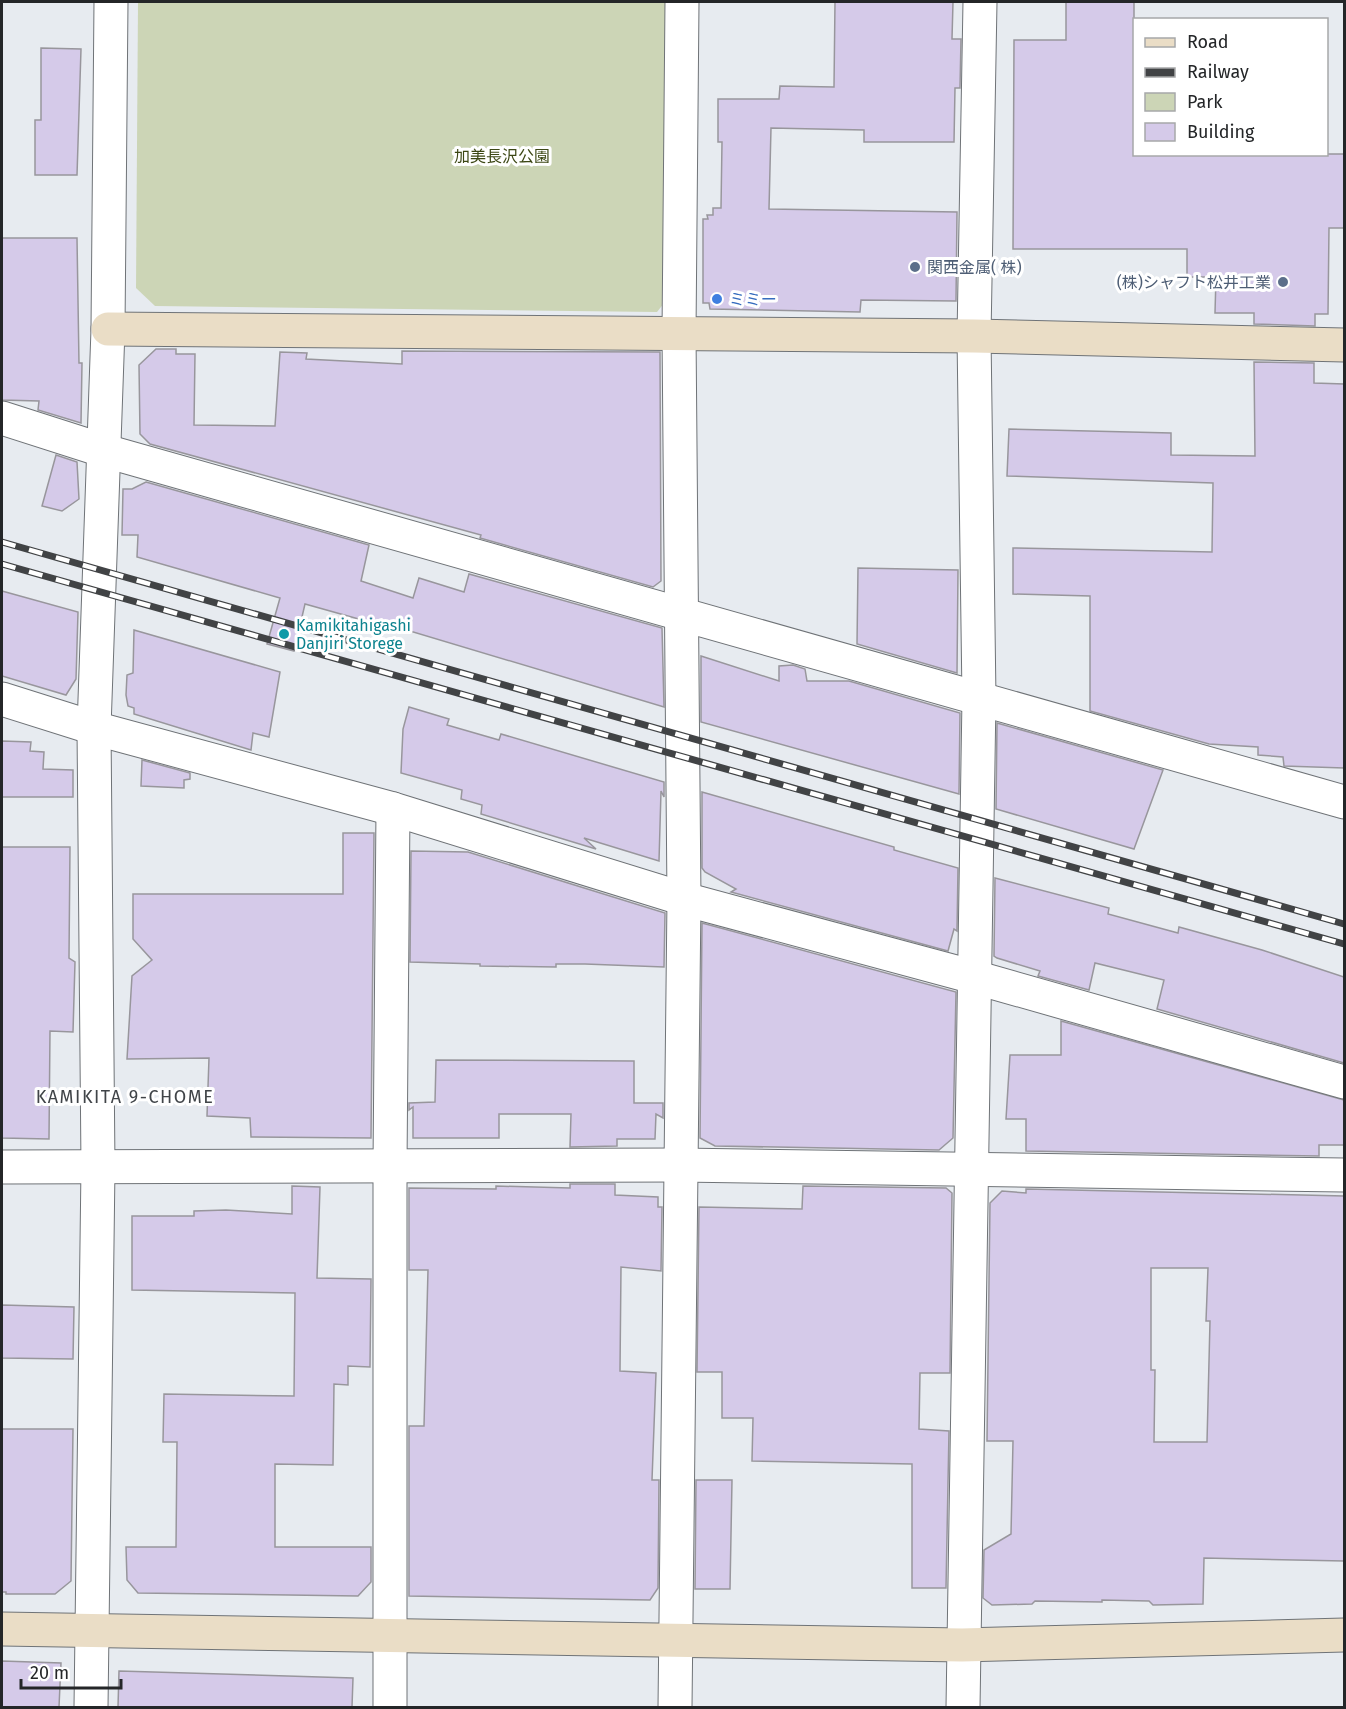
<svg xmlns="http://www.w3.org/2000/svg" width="1346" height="1709" viewBox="0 0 1346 1709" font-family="'Fira Sans','Noto Sans JP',sans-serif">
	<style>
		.park { fill: #ccd5b6 }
		.building { fill: #d5cae9; stroke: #98969c; stroke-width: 1.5; fill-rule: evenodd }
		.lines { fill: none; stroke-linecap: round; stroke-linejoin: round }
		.street-casing { stroke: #6f7377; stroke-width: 35 }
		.secondary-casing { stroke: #6f7377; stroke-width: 35 }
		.street { stroke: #fff; stroke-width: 33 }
		.secondary { stroke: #eaddc6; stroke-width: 33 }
		.rail-casing { stroke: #414345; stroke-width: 7 }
		.rail { stroke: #fff; stroke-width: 4.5; stroke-dasharray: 14; stroke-linecap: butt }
		.service-dot { fill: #5c6f8a; stroke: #fff; stroke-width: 2 }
		.shop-dot { fill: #3f7fe0; stroke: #fff; stroke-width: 2 }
		.culture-dot { fill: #0f9aa8; stroke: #fff; stroke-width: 2 }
		.labels { text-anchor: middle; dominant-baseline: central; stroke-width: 6; stroke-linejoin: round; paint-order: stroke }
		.park-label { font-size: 16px; fill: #3c4714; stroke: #fff }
		.service-label { font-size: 16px; fill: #4e5e75; stroke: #fff; text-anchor: start }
		.shop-label { font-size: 16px; fill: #366cbe; stroke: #fff; text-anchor: start }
		.culture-label { font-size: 16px; fill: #0d838f; stroke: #fff; text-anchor: start }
		.neighbourhood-label { font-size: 18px; letter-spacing: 1.5px; fill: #404448; stroke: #fff }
	</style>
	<rect width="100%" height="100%" fill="#e7ebf0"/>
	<path class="park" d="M138,2H666L665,302L657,312L155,306L136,288Z"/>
	<g class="building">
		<path d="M835,2H953L952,39H961L960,88H955L954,142H864V130L771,128L769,209L957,212L956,301L861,300L860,312L710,309L709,303H703V219H708L707,215H713V208H721L722,142H718V99H779L780,86L834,87Z"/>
		<path d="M1066,2H1134V154H1344V228H1329L1328,314H1315V326L1254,324V313H1215L1216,277H1187V249H1013L1014,40H1066Z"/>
		<path d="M41,48L81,49L77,175H35V120H41Z"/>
		<path d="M2,238H77L79,363H82L81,423L38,410L39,401L2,400Z"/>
		<path d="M156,349H176V354H195L194,425L275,426L280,352L307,353L306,359L402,364V351L660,352L661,581L653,587L480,538L481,535L150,444L140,434L139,365Z"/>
		<path d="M1254,362L1314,363V383L1344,384V768L1284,766L1283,757L1258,755V747L1209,744L1090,711V596L1013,594V548L1212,552L1213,483L1007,476L1009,429L1171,433V455L1255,456Z"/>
		<path d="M56,455L77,462L79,499L62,511L42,506Z"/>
		<path d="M146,482L369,545L361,581L413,598L419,578L464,592L469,574L662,628L664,707L380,622V625L305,604L294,651L267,644L280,598L137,557L138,535H122L123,489H132Z"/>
		<path d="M858,568L958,570L957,673L857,644Z"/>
		<path d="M2,591L78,612L76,679L66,695L2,676Z"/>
		<path d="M134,630L280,672L269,737L253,733L251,750L134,714V708L128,706L126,695L127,675L133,673Z"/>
		<path d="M701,656L779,681V666L793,665L805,669L807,681H849L960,713L959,794L701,722Z"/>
		<path d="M409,707L449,719L447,725L499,740L501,734L664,782V797L661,791L659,861L584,838L596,849L481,814L482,805L461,799L462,790L401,773L403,729Z"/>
		<path d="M997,723L1163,770L1134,849L996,809Z"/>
		<path d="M2,741L31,742L30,751L44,752L43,769L73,770V797H2Z"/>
		<path d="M142,760L190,773V779L184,780V788L141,786Z"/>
		<path d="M702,792L894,847V850L958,868L957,931L954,929L948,951L731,892L736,889L705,872L702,868Z"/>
		<path d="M343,833H374L371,1138L251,1137L250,1118L207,1116L209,1058L127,1059L132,976L152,960L133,939V894H343Z"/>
		<path d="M2,847H70L69,958L75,962L73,1032L50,1031L49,1139L2,1138Z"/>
		<path d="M411,851L468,852L665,913L664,967L585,964H556V967L480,966V964L410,962Z"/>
		<path d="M995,878L1109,908L1108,914L1178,933L1179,927L1262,950L1344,977V1063L1157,1009L1164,980L1095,963L1089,990L1038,976L1040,971L997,958L994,956Z"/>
		<path d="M702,923L956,992L953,1138L939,1150L715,1146L700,1138Z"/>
		<path d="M1061,1021L1344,1100V1145H1319V1156L1026,1151V1119H1006L1010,1055H1061Z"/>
		<path d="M436,1060L634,1061V1103H663V1118L656,1114L655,1139H617V1146L570,1147L571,1114H499V1138H413V1107L409,1110V1103L435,1102Z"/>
		<path d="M570,1184H615V1195L658,1197V1207H662L661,1271L621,1267L620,1371L656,1373L652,1480H659L658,1588L650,1600L409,1596V1426H424L428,1270H409V1188L496,1189V1186L570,1188Z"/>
		<path d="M292,1186L320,1187L317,1278L371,1279L370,1367L348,1366V1385L334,1384L333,1465L275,1464V1547H371V1582L358,1596L138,1593L127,1580L126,1547H176L177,1442H163L164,1394L294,1396L295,1293L132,1290V1216H194V1211L226,1210L292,1214Z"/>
		<path d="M803,1186L946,1188L952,1193L950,1373H920L919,1429L949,1431L946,1588H912V1464L752,1461L753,1418H722V1372H697L699,1207L802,1209Z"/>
		<path d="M1026,1189L1344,1196V1561L1204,1558L1203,1604L1153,1605L1149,1601L1102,1600V1602L1035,1601L1032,1604L992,1605L983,1598L984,1550L1011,1534L1013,1441H987L990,1203L1002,1191L1026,1193ZM1151,1268H1208L1206,1321H1210L1207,1442H1154L1155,1370H1151Z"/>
		<path d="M2,1305L74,1307L73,1359L2,1358Z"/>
		<path d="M2,1429H73L71,1581L55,1594H6V1592H2Z"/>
		<path d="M696,1480H732L730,1589H695Z"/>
		<path d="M2,1661L61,1663L59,1707H2Z"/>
		<path d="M119,1671L353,1678L352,1707H118Z"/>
	</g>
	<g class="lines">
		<defs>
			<g id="street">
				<path d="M2,418L102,450L1344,802"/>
				<path d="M2,699L94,728L393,809L684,899L974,977L1344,1082"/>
				<path d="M2,1167L679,1165L1344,1175"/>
				<path d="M91,1708L98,1167L94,728L108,329L111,2"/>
				<path d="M390,1708V1166L393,809"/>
				<path d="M675,1708L684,899L679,333L682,2"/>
				<path d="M963,1708L979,698L974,336L980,2"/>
			</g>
			<g id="secondary">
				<path d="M108,329L974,336L1344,345"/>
				<path d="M2,1629L962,1645L1344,1635"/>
			</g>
		</defs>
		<use href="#street" class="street-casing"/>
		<use href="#secondary" class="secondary-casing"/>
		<use href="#street" class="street"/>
		<use href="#secondary" class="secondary"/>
		<defs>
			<g id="rail">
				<path d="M2,542L1344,924"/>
				<path d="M2,564L1344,944"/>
			</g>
		</defs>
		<use href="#rail" class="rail-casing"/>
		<use href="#rail" class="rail"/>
	</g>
	<g class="service-dot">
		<circle cx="915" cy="267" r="6"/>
		<circle cx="1283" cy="282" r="6"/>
	</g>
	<circle class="shop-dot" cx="717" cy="299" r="6"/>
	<circle class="culture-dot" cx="284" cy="634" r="6"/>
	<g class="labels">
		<g class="park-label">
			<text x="502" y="156">加美長沢公園</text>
		</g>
		<g class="service-label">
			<text x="927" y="267">関西金属( 株)</text>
			<text x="1271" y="282" text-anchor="end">(株)シャフト松井工業</text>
		</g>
		<g class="shop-label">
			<text x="729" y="299">ミミー</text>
		</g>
		<g class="culture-label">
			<text x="296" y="625">Kamikitahigashi<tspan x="296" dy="18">Danjiri Storege</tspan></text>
		</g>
		<g class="neighbourhood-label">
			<text x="125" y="1097">KAMIKITA 9-CHOME</text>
		</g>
	</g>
	<rect width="1346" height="1709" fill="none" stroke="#242628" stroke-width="6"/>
	<rect x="1133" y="18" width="195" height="138" fill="#ffffff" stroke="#a7a8a9" stroke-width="1.5"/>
	<rect x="1145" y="38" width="30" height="9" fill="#eaddc6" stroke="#a7a8a9" stroke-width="1.5"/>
	<text x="1187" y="48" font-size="18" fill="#242628">Road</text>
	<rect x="1145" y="68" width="30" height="9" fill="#414345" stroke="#a7a8a9" stroke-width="1.5"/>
	<text x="1187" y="78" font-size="18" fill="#242628">Railway</text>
	<rect x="1145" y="93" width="30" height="18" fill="#ccd5b6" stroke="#a7a8a9" stroke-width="1.5"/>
	<text x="1187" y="108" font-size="18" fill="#242628">Park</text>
	<rect x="1145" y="123" width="30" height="18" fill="#d5cae9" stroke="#a7a8a9" stroke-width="1.5"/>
	<text x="1187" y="138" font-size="18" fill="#242628">Building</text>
	<path d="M21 1679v9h100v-9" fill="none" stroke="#242628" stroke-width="3"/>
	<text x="30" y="1679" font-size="18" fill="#242628" stroke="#ffffff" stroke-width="4.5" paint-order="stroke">20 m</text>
</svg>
